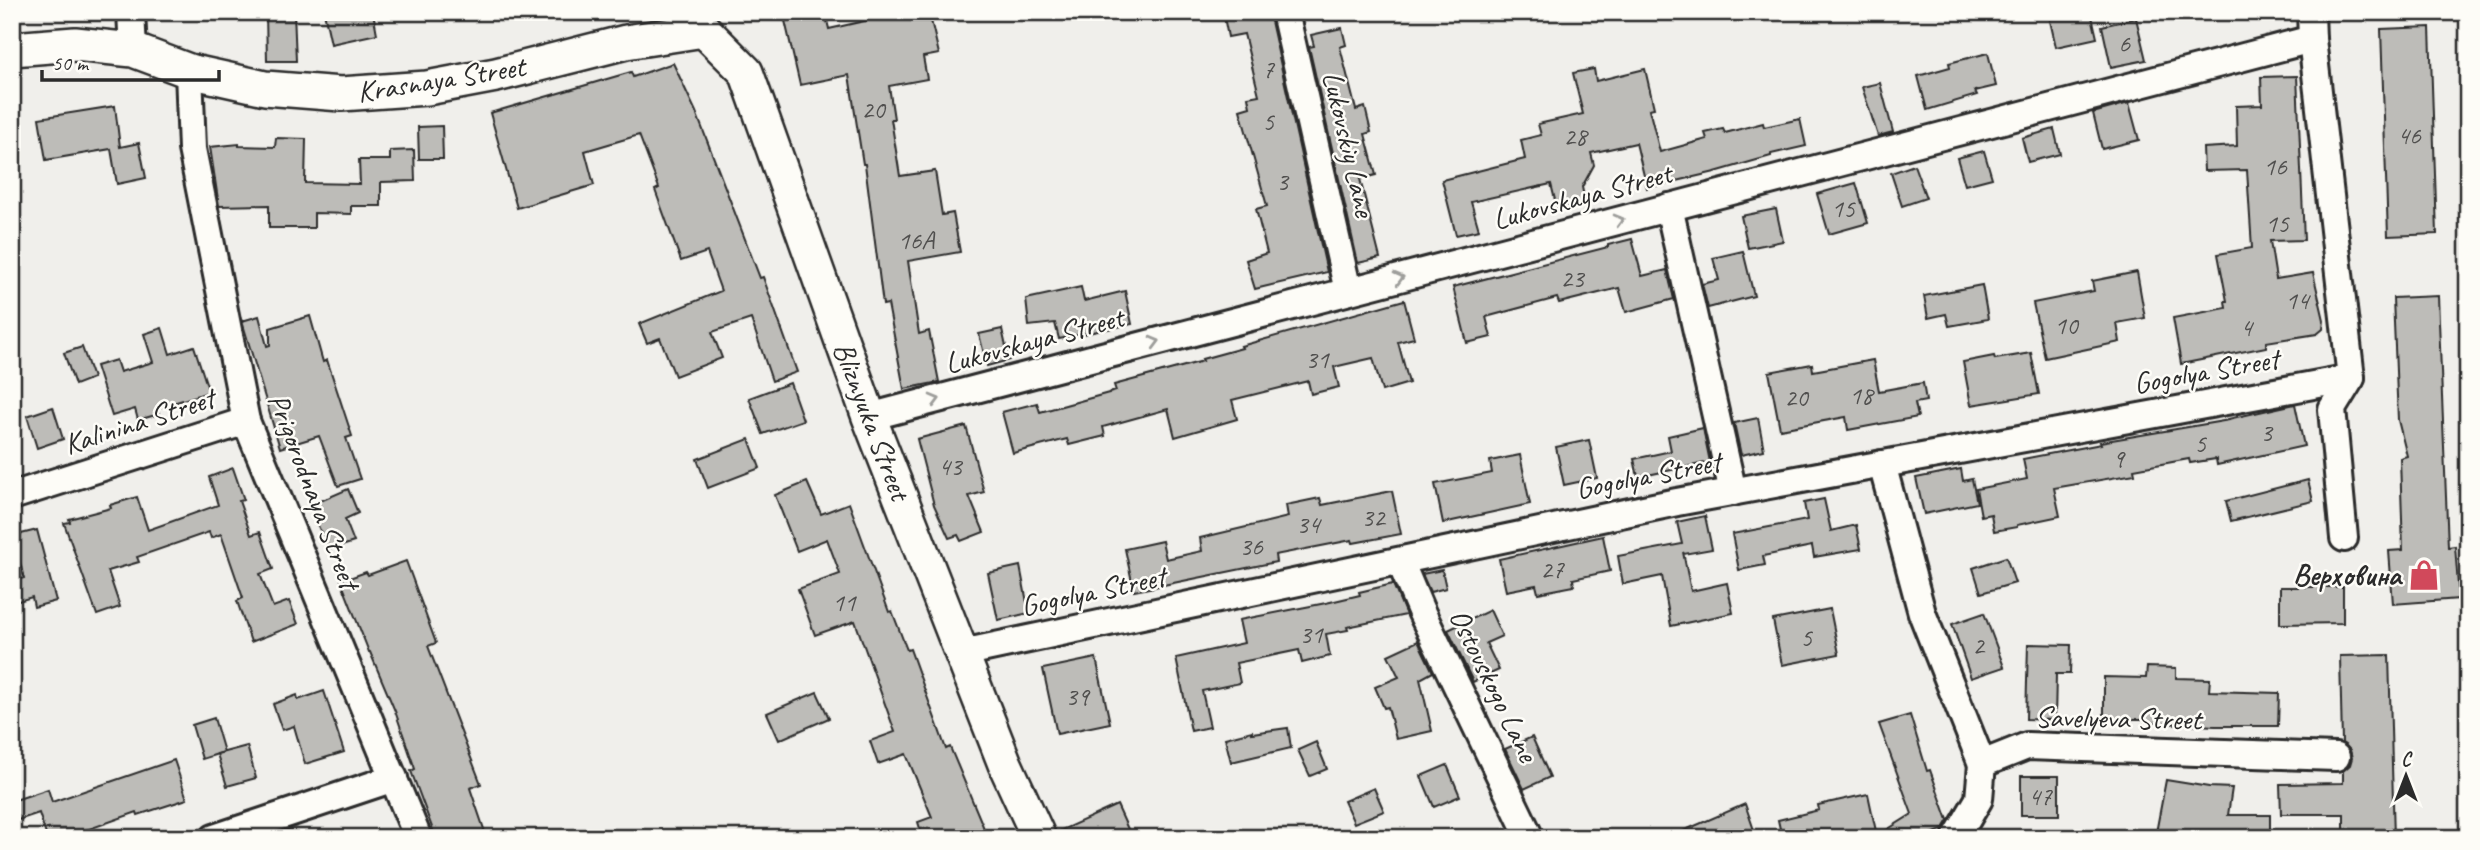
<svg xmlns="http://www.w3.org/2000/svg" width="2480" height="850" viewBox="0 0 2480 850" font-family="Caveat,sans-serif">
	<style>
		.building { fill: #bdbcb8; stroke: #2b2b2b; stroke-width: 2 }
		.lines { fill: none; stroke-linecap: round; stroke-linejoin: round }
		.minor-casing { stroke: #2b2b2b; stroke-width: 32 }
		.tertiary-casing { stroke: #2b2b2b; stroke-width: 38 }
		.minor { stroke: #fdfcf7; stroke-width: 26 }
		.tertiary { stroke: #fdfcf7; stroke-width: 33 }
		.oneway { stroke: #9e9e9b }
		.labels { text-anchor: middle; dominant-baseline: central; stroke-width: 5; stroke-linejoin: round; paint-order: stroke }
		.number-label { font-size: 26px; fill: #504f4e }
		.street-label { font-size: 30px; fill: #2b2b2b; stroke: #fdfcf7 }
		.poi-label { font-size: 30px; font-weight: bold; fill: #2b2b2b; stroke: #fdfcf7; text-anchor: end }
	</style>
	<rect width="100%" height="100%" fill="#f0efeb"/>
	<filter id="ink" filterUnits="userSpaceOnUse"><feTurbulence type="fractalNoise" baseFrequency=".0143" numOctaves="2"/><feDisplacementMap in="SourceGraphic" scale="14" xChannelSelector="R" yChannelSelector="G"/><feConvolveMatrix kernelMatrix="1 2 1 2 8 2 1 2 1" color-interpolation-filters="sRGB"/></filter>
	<g filter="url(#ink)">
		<g class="building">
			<path d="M266,12H294L296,61H267Z"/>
			<path d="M324,12H373L377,34L331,44Z"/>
			<path d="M783,12H825L829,29L904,12H929L939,54L923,57L927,79L889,86L894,119H891L900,176L935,171L942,215L953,213L960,252L908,261L919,334L929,331L939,382L904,389L888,304L883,305L865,164H863L849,75L800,85Z"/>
			<path d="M1223,12H1269L1327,272L1255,289L1246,260L1267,253L1256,209L1267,206L1240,110L1250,107L1248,97L1259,95L1244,34L1228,37Z"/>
			<path d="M2048,12H2091L2097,38L2056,47Z"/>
			<path d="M2136,18L2146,60L2111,67L2102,26Z"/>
			<path d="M2430,27L2437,234L2388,236L2381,29Z"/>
			<path d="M1342,28L1346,45L1340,47L1356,110L1365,107L1371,132L1365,134L1376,175L1360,179L1380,258L1358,263L1309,47L1314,46L1311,35Z"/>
			<path d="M1988,53L1996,86L1975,91L1977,95L1927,110L1918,76L1950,67L1949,63Z"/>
			<path d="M673,63L696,112L760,278L763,277L797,372L772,381L751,319L712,332L722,358L675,376L660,338L647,343L639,324L721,291L707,252L681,261L655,190L659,188L639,135L585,151L594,185L517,208L490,113L631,72L633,77Z"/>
			<path d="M1594,69L1596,81L1645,69L1654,108L1649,109L1660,152L1707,139L1705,133L1723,129L1725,133L1763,123L1764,127L1800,119L1806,146L1771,154V156L1715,172L1647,188L1636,143L1591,153L1594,165L1582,187L1585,202L1557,208L1551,184L1471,202L1479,230L1456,235L1442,180L1525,159L1521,140L1541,135L1538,124L1583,114L1573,73Z"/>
			<path d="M2297,76L2304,240L2270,241L2276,279L2313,273L2324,320L2323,329L2317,334L2266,342V347L2181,364L2173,318L2226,308L2225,301H2227L2218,254L2252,248L2247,170L2204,171L2203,148L2237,146L2236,106L2262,105L2261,77Z"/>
			<path d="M1880,83L1893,132L1878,136L1862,87Z"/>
			<path d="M2129,103L2139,140L2102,149L2093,113Z"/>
			<path d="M115,106L120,147L139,143L146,178L117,184L111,149L46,160L39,118Z"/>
			<path d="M442,126L443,159H419L418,127Z"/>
			<path d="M2054,129L2060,154L2028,162L2022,138Z"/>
			<path d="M276,138L306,139L305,183L360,184L359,160H390V151L414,150L415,181L381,182V206H351V214L314,213V228H269V205L219,206L210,147L239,144V146L275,147Z"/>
			<path d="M1984,151L1992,178L1965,185L1957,158Z"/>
			<path d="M1914,165L1926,198L1902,206L1891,173Z"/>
			<path d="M1856,183L1868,223L1829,234L1817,194Z"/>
			<path d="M1776,209L1783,241L1748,248L1741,216Z"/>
			<path d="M1632,239L1642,276L1667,270L1674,299L1626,312L1619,288L1559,303L1557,298L1486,317L1491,337L1467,343L1453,287L1608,247V245Z"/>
			<path d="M1743,251L1754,296L1708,308L1702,284L1719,280L1713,258Z"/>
			<path d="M2137,272L2145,318L2117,323L2120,342L2045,358L2033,303L2094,291L2092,281Z"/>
			<path d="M1982,285L1988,319L1949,326L1946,314L1928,318L1924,296Z"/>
			<path d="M1081,287L1084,301L1125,291L1132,324L1059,339L1055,323L1029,326L1026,299Z"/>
			<path d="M2438,296L2448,547L2455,546L2459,599L2393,604L2389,551L2403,550L2400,458L2407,456L2398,420L2393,298Z"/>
			<path d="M1404,300L1414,338L1398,342L1409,383L1382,391L1373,358L1334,367L1339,387L1311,394L1308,381L1232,400L1237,419L1175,437L1168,409L1103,427L1105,436L1069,445L1067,439L1013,453L1002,412L1037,403L1040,412L1116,391L1114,385L1203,361L1202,359L1242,348L1241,346Z"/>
			<path d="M259,316L267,346L270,345V328L310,316L323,362L327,360L352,436L346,438L360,479L338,486L319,436L280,448L242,321Z"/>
			<path d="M162,328L170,354L194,346L209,392L157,408L159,414L138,420L135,409L112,416L96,366L116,360L120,372L153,362L144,334Z"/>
			<path d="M1002,329L1009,360L987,366L979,334Z"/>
			<path d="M82,347L93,378L75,385L64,353Z"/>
			<path d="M2031,353L2039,394L1971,405L1963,362L1994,356L1995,359Z"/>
			<path d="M1873,360L1879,391L1923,383L1926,401L1915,403L1918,417L1848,430L1846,417L1780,429L1769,372L1812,364L1813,371Z"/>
			<path d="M790,383L803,420L763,434L749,398Z"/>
			<path d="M2295,404L2304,446L2217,465L2216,459L2190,463L2189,459L2134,469L2135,474L2054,488L2060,516L2017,525V527L1994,531L1991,514L1981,516L1976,489L2027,479L2023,459L2101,444L2100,442L2229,420L2228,419Z"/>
			<path d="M53,407L63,439L37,448L27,416Z"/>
			<path d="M1758,418L1764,450L1741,455L1734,423Z"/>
			<path d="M966,426L984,492L969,496L984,532L961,541L958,535L949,538L934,505L917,439Z"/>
			<path d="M1703,428L1710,462L1638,477L1634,459L1671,451L1668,436Z"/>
			<path d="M749,439L760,468L708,488L697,459Z"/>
			<path d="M1589,440L1597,478L1564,485L1556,447Z"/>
			<path d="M1520,455L1530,504L1443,523L1435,484L1492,473L1490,461Z"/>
			<path d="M233,468L244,500L239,501L251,535L260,532L273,569L260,574L273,607L289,601L298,624L251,642L237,601L243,598L221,534L211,538L209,532L137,557L139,562L108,571L120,607L97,615L64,523L70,522L69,519L111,508L110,505L137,497L148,530L218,505L209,477Z"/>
			<path d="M1961,469L1963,481L1972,479L1977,503L1924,514L1916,478Z"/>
			<path d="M2308,480L2313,501L2231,521L2226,501Z"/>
			<path d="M807,482L821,514L849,503L889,612L892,611L907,650L910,649L946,749L950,747L988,838H923L918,822L932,817L906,754L878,764L870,741L895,732L855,621L815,635L798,589L840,574L827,539L797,551L775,495Z"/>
			<path d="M348,489L358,513L345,519L354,542L329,550L309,506Z"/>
			<path d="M1392,491L1401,534L1353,543L1352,540L1275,555L1276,562L1134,591L1125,549L1162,541L1166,559L1202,551L1200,538L1288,517L1286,505L1320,498L1322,505Z"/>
			<path d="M1824,499L1831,531L1856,525L1861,549L1814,557L1812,546L1763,556L1765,565L1739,570L1732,534L1807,520L1804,503Z"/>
			<path d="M1705,516L1712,549L1684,554L1683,552L1691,591L1727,583L1733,613L1671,626L1662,576L1623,584L1618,556L1682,544L1677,522Z"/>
			<path d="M37,530L56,601L34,607L32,597L12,603V581L24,578L13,536Z"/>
			<path d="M1603,536L1610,571L1573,579L1574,586L1538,593L1536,585L1506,591L1499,559Z"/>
			<path d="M2006,557L2015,583L1981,593L1973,568Z"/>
			<path d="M406,561L436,643L428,646L481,784L470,788L487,838H436L411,771L415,769L395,711L370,652H369L341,581L366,572L368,575Z"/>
			<path d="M1020,566L1029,613L998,620L988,573Z"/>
			<path d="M1442,570L1446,588L1430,592L1422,574Z"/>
			<path d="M1393,584L1406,615L1347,627L1348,630L1326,634L1330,656L1302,663L1299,650L1236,663L1240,683L1202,691L1210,727L1191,731L1176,658L1244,643L1239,620L1326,603L1360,595L1359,592Z"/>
			<path d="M2280,587H2343V623L2280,624Z"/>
			<path d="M1830,609L1839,654L1782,665L1773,620Z"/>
			<path d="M1490,610L1502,636L1486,643L1499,670L1473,682L1448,630Z"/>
			<path d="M1984,613L2004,667L1971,678L1952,624Z"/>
			<path d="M1418,641L1433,672L1420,679L1432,731L1396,739L1388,707L1384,708L1375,687L1399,677L1388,655Z"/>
			<path d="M2028,644L2071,645L2070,674H2056L2055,720L2026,719Z"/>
			<path d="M2389,655L2394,838H2344V814H2281L2280,784L2343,783V771L2350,765L2352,758L2350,750L2342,743L2340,656Z"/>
			<path d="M1096,658L1110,723L1057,734L1043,669Z"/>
			<path d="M2147,667L2176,668V678L2210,679L2209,691L2279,693L2278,726H2215L2145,722V719H2104V677L2146,678Z"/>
			<path d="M324,691L344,752L305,764L294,726L282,730L273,704L297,695L298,700Z"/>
			<path d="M817,692L829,718L779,740L767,713Z"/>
			<path d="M1910,715L1927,771L1930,770L1948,820L1942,830L1921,838H1782L1778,820L1819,810L1818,805L1868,794L1877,836L1912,814L1879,724Z"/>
			<path d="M214,718L224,752L202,759L192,725Z"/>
			<path d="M1288,728L1291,748L1231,762L1225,738L1252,731V733Z"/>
			<path d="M1532,737L1550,777L1524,789L1505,749Z"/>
			<path d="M1316,742L1327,769L1310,776L1298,750Z"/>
			<path d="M247,746L256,778L227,786L217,754Z"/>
			<path d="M174,760L187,799L138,815L137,812L75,834L77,838H47L39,813L12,822V801L48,789L52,802Z"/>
			<path d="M1447,765L1460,796L1434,807L1421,776Z"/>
			<rect x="2021" y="776" width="38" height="39"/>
			<path d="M2166,780L2209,787L2232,788L2228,815H2270V838H2155Z"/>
			<path d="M1374,788L1384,811L1354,823L1344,801Z"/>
			<path d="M1745,804L1755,833L1743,838H1667Z"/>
			<path d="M1117,805L1132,838H1058L1057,832Z"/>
		</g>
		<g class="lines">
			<defs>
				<g id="minor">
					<path d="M131,12L133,50"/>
					<path d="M1285,12L1348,291"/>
					<path d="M2311,12L2312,39L2351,378L2332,409L2344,538"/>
					<path d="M189,71L192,149L246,421L418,838"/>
					<path d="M1669,207L1733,492"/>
					<path d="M869,417L2312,39"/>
					<path d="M1882,464L1922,613L1982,764"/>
					<path d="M12,496L246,421"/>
					<path d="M1400,561L1421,611L1530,838"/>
					<path d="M962,653L1677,502L2351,378"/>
					<path d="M214,838L394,778"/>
					<path d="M1956,838L1979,799L1982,764L2027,746L2336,757"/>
				</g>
				<g id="tertiary">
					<path d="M704,30L746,72L869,417L1005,764L1039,838"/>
					<path d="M12,49L75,44L133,50L189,71L265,88L341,94L427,88L496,75L626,42L704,30"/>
				</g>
			</defs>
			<use href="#minor" class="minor-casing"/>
			<use href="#tertiary" class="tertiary-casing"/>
			<use href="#minor" class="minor"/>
			<use href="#tertiary" class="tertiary"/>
		</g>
		<defs><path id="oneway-chevron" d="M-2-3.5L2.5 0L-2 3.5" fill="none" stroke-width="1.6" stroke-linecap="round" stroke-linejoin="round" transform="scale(1.75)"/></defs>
		<g class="oneway">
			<use href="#oneway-chevron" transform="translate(1619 220) rotate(-15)"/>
			<use href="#oneway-chevron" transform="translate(1399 278) rotate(-15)"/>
			<use href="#oneway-chevron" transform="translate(1155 342) rotate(-15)"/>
			<use href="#oneway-chevron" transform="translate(935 400) rotate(-15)"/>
		</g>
	</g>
	<defs>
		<symbol id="shop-bare" viewBox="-9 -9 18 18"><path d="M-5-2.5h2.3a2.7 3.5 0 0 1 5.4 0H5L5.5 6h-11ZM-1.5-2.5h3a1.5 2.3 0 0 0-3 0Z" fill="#d1495b" stroke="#fdfcf7" stroke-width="2.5" paint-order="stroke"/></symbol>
	</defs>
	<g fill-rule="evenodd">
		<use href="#shop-bare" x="2402" y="553" width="44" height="44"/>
	</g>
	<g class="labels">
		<g class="number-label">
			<text x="2124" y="43">6</text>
			<text x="1268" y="69">7</text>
			<text x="873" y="109">20</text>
			<text x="1268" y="121">5</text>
			<text x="2409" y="135">46</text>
			<text x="1575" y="136">28</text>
			<text x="2275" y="166">16</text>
			<text x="1282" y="181">3</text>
			<text x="1843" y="208">15</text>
			<text x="2277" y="223">15</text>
			<text x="916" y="240">16А</text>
			<text x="1572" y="278">23</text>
			<text x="2297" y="300">14</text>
			<text x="2066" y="325">10</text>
			<text x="2246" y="327">4</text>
			<text x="1317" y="359">31</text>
			<text x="1861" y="395">18</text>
			<text x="1796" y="397">20</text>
			<text x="2266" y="432">3</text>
			<text x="2200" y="443">5</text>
			<text x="2118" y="458">9</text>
			<text x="950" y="466">43</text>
			<text x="1373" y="517">32</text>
			<text x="1308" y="524">34</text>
			<text x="1251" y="546">36</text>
			<text x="1552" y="569">27</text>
			<text x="844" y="602">11</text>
			<text x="1311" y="634">31</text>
			<text x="1806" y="637">5</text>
			<text x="1978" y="645">2</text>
			<text x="1077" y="696">39</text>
			<text x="2040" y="796">47</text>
		</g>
		<g class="street-label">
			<text transform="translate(441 79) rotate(-9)">Krasnaya Street</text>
			<text transform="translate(1349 144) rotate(77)">Lukovskiy Lane</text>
			<text transform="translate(1582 196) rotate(-15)">Lukovskaya Street</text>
			<text transform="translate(1034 340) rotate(-15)">Lukovskaya Street</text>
			<text transform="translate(2206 371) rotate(-10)">Gogolya Street</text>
			<text transform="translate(139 421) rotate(-18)">Kalinina Street</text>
			<text transform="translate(872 421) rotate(69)">Bliznyuka Street</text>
			<text transform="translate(1648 475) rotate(-11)">Gogolya Street</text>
			<text transform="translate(314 491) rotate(69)">Prigorodnaya Street</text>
			<text transform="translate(1093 591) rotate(-12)">Gogolya Street</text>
			<text transform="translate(1494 685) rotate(64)">Ostovskogo Lane</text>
			<text transform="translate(2118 718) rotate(1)">Savelyeva Street</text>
		</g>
		<g class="poi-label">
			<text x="2401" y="575">Верховина</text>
		</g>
	</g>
	<rect width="2480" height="850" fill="none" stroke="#fdfcf7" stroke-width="42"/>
	<rect x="21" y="21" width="2438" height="808" fill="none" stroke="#2b2b2b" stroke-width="2.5" filter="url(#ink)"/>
	<g transform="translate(2406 776)" stroke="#fdfcf7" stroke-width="5" paint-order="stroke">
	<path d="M0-5L12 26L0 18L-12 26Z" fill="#2b2b2b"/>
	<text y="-10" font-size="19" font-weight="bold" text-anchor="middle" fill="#2b2b2b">С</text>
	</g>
	<path d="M42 70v10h177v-10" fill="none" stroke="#2b2b2b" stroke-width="3.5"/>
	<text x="52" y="70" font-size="21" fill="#2b2b2b" stroke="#fdfcf7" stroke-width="5" paint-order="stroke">50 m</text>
</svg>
